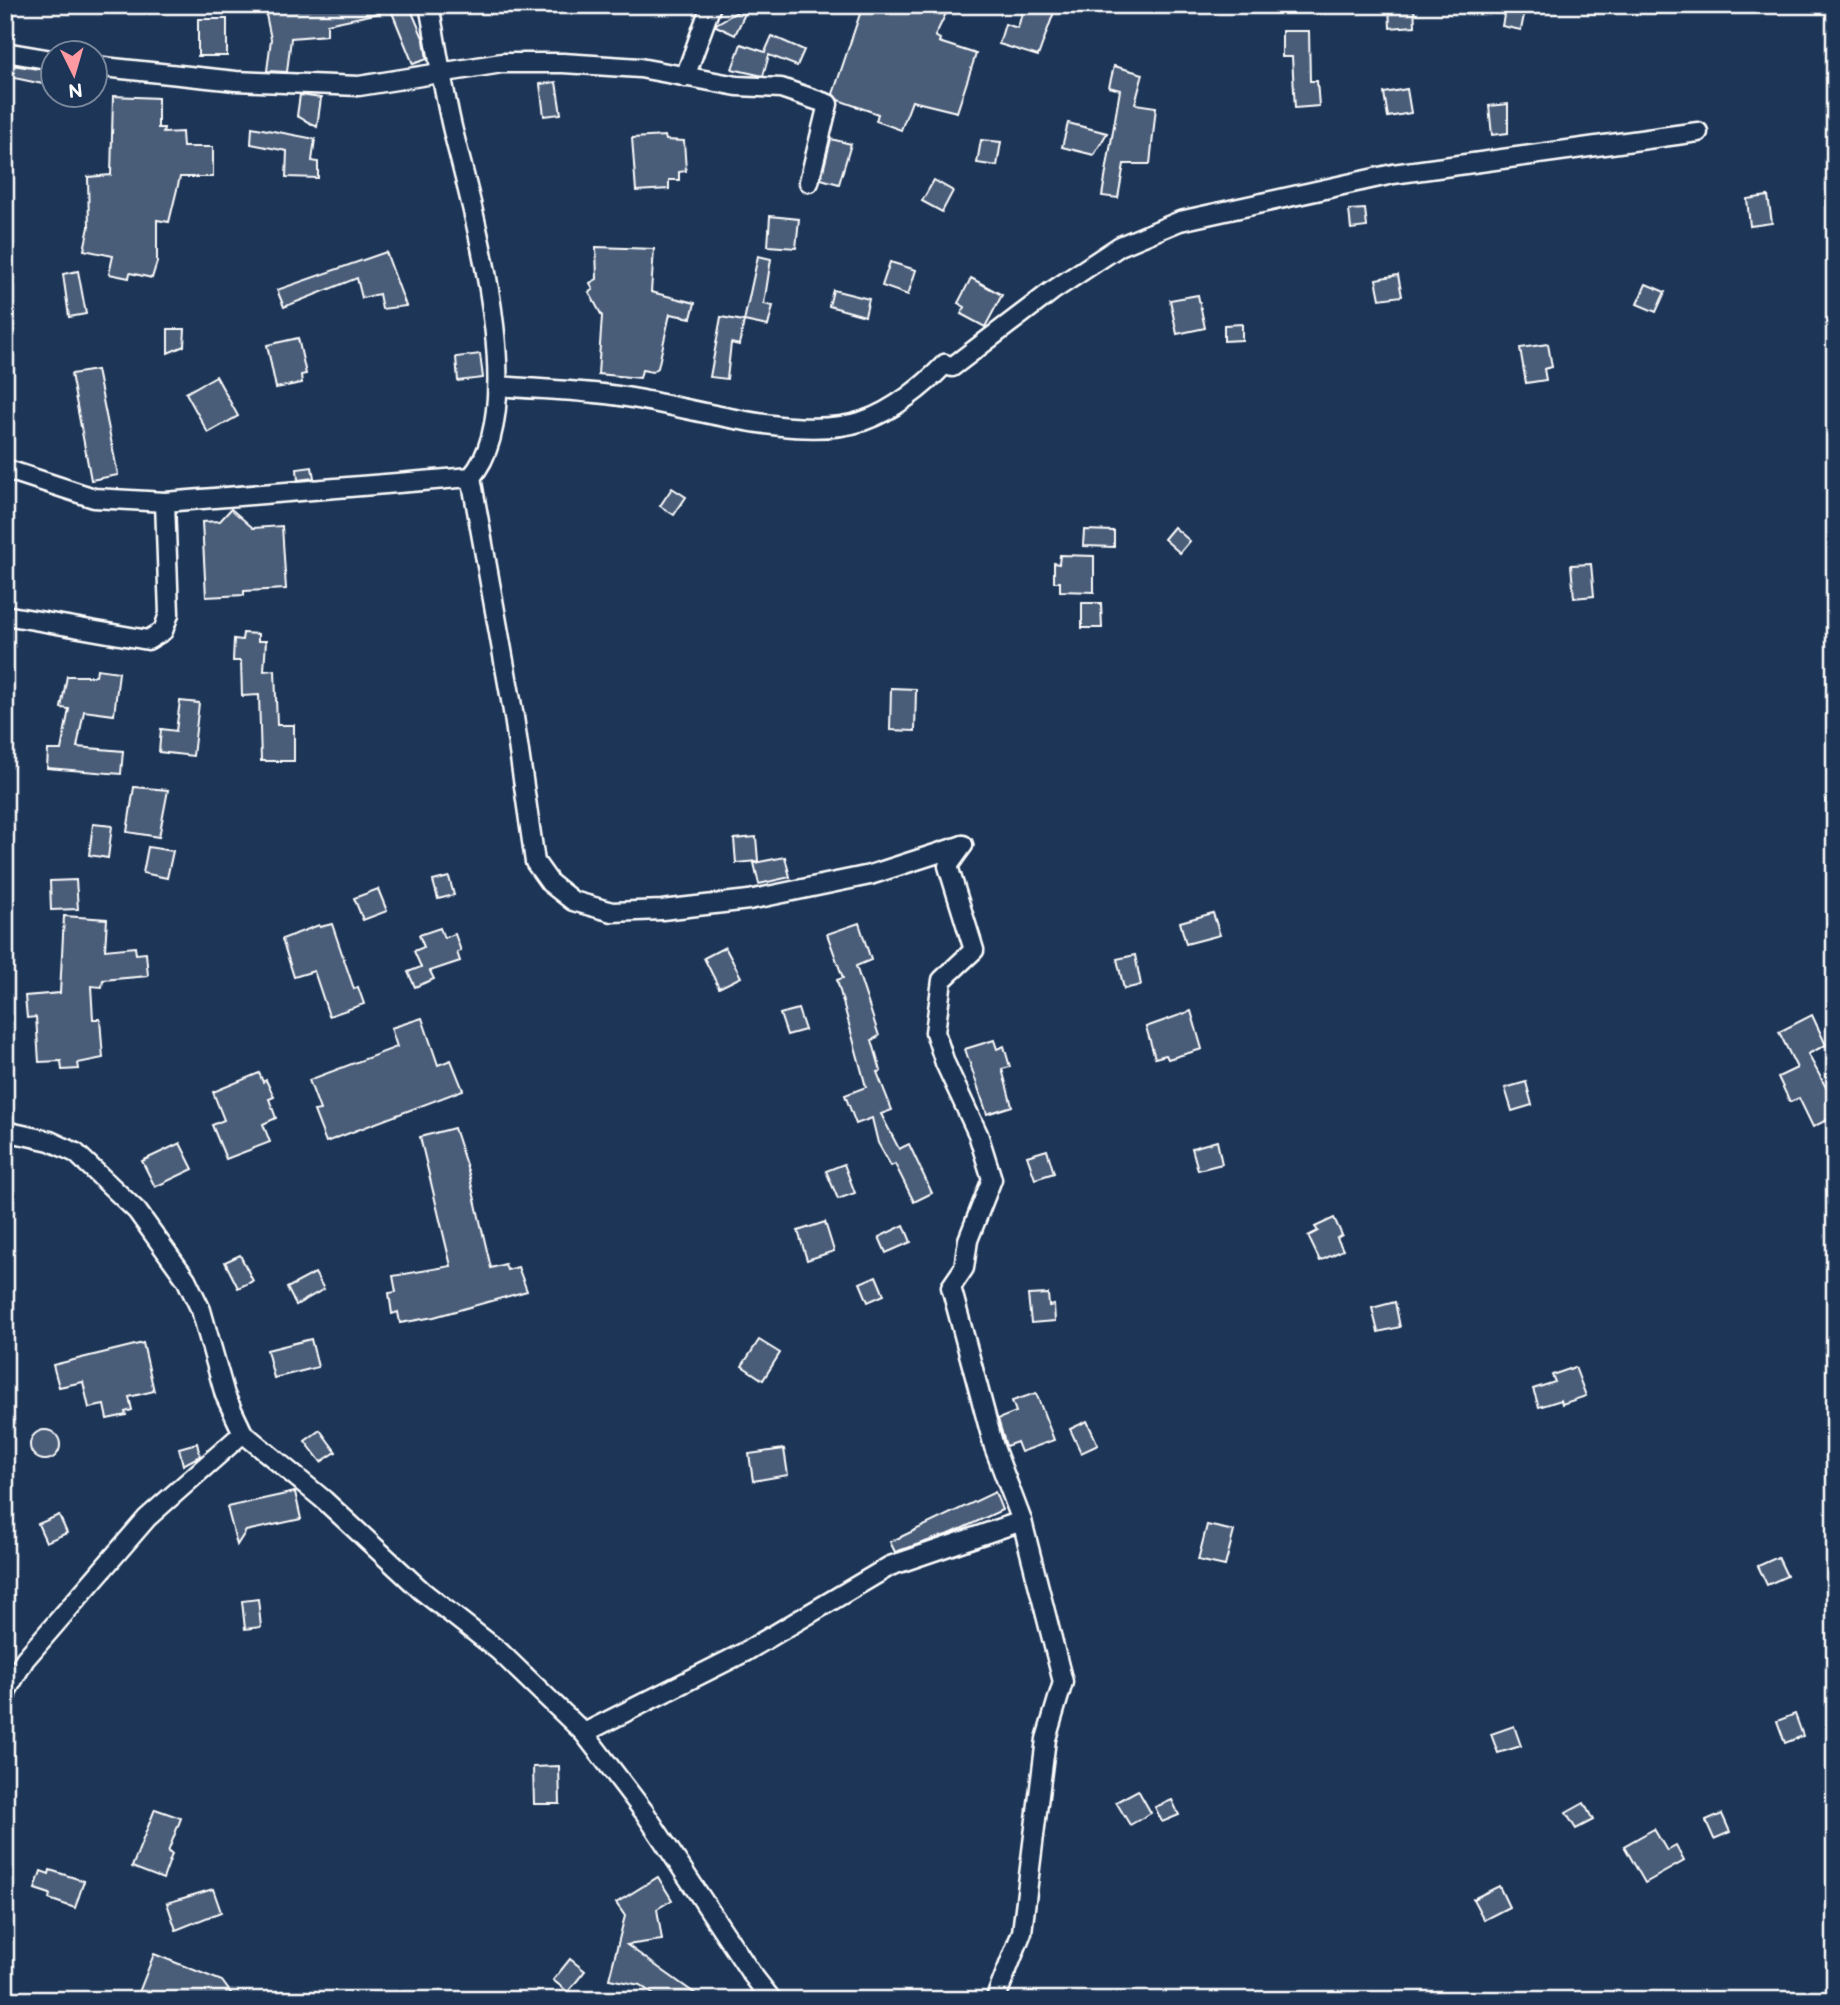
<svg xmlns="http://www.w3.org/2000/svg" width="1840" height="2005" viewBox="0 0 1840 2005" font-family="'Balsamiq Sans',sans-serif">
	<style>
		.building { fill: #4a5d79; stroke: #fff; stroke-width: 2 }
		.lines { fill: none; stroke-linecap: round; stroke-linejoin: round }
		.street-casing { stroke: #fff; stroke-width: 23 }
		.street { stroke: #1d3557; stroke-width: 18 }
	</style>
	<rect width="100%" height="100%" fill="#1d3557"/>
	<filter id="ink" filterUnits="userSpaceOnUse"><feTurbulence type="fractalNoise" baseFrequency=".0143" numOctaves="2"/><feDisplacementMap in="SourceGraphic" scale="14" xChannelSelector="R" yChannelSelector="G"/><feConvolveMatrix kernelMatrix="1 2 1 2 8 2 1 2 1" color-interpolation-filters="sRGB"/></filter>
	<g filter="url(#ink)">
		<g class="building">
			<path d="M264,5H380V13L327,24V35L291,38L287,72L267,71L271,39Z"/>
			<path d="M389,5H409L424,40L427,59L413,64Z"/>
			<path d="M749,5L735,35L716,26V24Z"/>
			<path d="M863,5H950L935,36L940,39L939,42L976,54L957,112L912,101L901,130L876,121L878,114L838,100L833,94Z"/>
			<path d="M1024,5L1054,12L1038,56L999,44L1005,24L1018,28Z"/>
			<path d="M1389,5H1414L1415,26L1390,28Z"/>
			<path d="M1506,5H1526L1521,30L1502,26Z"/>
			<rect x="198" y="19" width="29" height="37"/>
			<path d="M1282,31H1309L1310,81H1317L1319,106L1295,108L1292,57H1282Z"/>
			<path d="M772,36L804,50L797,66L769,55L763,76L732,69L741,44L765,52Z"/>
			<path d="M5,64L52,71V86L5,76Z"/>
			<path d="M1114,66L1143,74L1135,104L1156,107L1150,164H1124L1118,198L1102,196L1120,90L1109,87Z"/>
			<path d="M556,82L561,114L544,116L540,84Z"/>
			<path d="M1407,89L1411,113L1388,117L1384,93Z"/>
			<path d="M300,95L321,98L317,127L297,116Z"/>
			<path d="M113,96L158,98V128H164L163,133L182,132L183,147H213V177H180L169,222L157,220V262L152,278L130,273L129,278L109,274L113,256L84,250L89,227L88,177L111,175Z"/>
			<path d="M1508,104V133L1492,135L1489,106Z"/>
			<path d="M1068,123L1107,133L1094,155L1062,147Z"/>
			<path d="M252,127L315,139L312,161L318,162V178L286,177L287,151L251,144Z"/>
			<path d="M665,136L666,140L684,141L686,171L679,172V180H669V189L636,191L632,138Z"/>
			<path d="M831,139L851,144L839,184L821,179Z"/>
			<path d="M981,140L1001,142L997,166L977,163Z"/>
			<path d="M934,180L953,191L942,212L922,201Z"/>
			<path d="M1768,196L1772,223L1750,226L1747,199Z"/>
			<path d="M1365,209L1367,227L1351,229L1349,210Z"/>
			<path d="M770,216L799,219L796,248L768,246Z"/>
			<path d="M596,247L654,249L651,292L695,303L691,318L670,314L658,368L652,372L642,370L640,378L598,374L602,316L589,292L593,290L590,283L597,279Z"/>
			<path d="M386,252L406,306L382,309L379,294L362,298L357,278L284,307L277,290Z"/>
			<path d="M758,256L771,259L764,304L773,306L768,326L744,321L739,345L731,343L727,379L710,377L721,317L744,321Z"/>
			<path d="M890,262L916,270L908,295L882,286Z"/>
			<path d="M78,271L86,314L69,317L63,274Z"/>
			<path d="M1398,275L1402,296L1380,299L1376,279Z"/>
			<path d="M971,278L1002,295L985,327L961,314L965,307L958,303Z"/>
			<path d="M1646,284L1665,292L1656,312L1637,304Z"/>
			<path d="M833,290L869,299L865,316L829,306Z"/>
			<path d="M1198,295L1205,328L1177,334L1170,300Z"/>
			<path d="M1242,324V340L1224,341V325Z"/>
			<path d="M168,329H185L184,346L168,353Z"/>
			<path d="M298,338L306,374L301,375L302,383L276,388L267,345Z"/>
			<path d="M1548,344L1552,367L1544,369L1546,380L1526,383L1520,348Z"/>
			<path d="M480,354L483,378L458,381L456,357Z"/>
			<path d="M97,370L118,475L91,480L71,374Z"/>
			<path d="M216,376L238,416L208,433L186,393Z"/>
			<path d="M312,467L314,478L298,480L297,469Z"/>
			<path d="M672,488L686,497L674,515L660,506Z"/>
			<path d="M231,509L253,528L282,526L286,589L244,591V595L206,597L202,522L220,521Z"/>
			<path d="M1174,527L1190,541L1180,553L1164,539Z"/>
			<path d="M1084,530L1114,531V547L1083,546Z"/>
			<path d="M1060,555L1094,556V592L1060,591V582H1054V563L1059,564Z"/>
			<path d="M1591,564L1594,596L1574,598L1571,565Z"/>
			<path d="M1082,603H1101L1102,628H1082Z"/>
			<path d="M243,633L258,634V641H266L264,671L275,670L277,725H294V761H261L259,695L242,696L241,661H233L234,639L242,640Z"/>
			<path d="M97,669L119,672L114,715L84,711L77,747L123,751L121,774L47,768L48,750H61L69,709L61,708L67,676H96Z"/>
			<path d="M891,688L916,689L915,731L890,730Z"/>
			<path d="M180,701L199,703L193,756L159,752L161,729L176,731Z"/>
			<path d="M134,787L168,790L159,837L127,832Z"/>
			<path d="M93,824L112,826L108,858L89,855Z"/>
			<path d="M756,837L758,861L736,863L734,839Z"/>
			<path d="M148,847L173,851L167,878L143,873Z"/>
			<path d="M785,857L790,877L759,884L754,863Z"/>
			<path d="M449,877L454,895L438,899L433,881Z"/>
			<path d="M76,880L78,909L51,910L50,881Z"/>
			<path d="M378,889L387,911L363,920L354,898Z"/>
			<path d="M1213,913L1220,935L1186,944L1180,922Z"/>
			<path d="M64,916L107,919L105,950L135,947L136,954L146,953L148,976L103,980L102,987L91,986L93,1019H100L103,1058L78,1063L79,1069L62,1070L61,1061L39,1062L36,1017L27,1018L25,996L60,993Z"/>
			<path d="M859,923L871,960L856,966L879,1036L872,1040L881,1071L877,1072L892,1110L881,1114L899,1149L909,1144L932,1193L914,1202L895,1164L891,1166L878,1143L872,1118L856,1124L845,1095L866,1087L837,980L843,978L827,934Z"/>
			<path d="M332,924L354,989L358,987L364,1004L329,1016L314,971L294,977L282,939L319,925L320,927Z"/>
			<path d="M440,928L444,938L455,934L461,951L457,952L460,961L430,971L434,979L415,987L408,972L421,967L414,951L424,947L419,935Z"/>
			<path d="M725,947L741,977L719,988L704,958Z"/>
			<path d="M1135,955L1141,985L1124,989L1117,959Z"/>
			<path d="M798,1009L805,1030L787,1035L780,1014Z"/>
			<path d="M1191,1011L1202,1049L1168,1059L1166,1055L1155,1058L1146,1027Z"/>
			<path d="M1812,1015L1826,1045L1808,1054L1835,1104V1116L1813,1127L1799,1098L1790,1102L1778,1077L1797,1068L1779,1032Z"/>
			<path d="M422,1018L438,1065L451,1060L463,1090L326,1142L314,1111L320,1110L309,1080L397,1047L391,1028Z"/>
			<path d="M994,1040L997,1049L1004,1046L1010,1067L1002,1069L1012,1106L987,1114L965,1049Z"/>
			<path d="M259,1073L263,1082L266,1080L274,1097L269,1099L276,1118L263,1124L270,1142L226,1159L212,1125L224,1120L213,1092Z"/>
			<path d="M1526,1082L1532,1105L1512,1111L1505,1088Z"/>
			<path d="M454,1128L469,1174L491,1268L505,1264L507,1270L518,1267L527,1291L434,1317L400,1323L398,1312L392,1314L389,1293L396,1292L393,1276L451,1266L420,1137Z"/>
			<path d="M1217,1141L1222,1164L1198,1170L1192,1148Z"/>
			<path d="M180,1143L193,1169L155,1187L142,1161Z"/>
			<path d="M1047,1150L1054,1173L1035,1179L1027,1156Z"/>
			<path d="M844,1164L855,1193L838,1199L826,1171Z"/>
			<path d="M1334,1218L1342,1235L1337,1238L1343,1250L1320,1261L1308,1236L1318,1231L1315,1227Z"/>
			<path d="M825,1222L834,1251L807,1260L798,1231Z"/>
			<path d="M904,1225L911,1242L886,1253L879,1237Z"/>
			<path d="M240,1255L253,1281L238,1288L225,1262Z"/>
			<path d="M315,1273L324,1289L296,1305L287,1288Z"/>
			<path d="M876,1276L884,1295L868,1302L860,1283Z"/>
			<path d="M1048,1294L1049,1306L1054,1305L1055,1321L1031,1323L1028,1295Z"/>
			<path d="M1395,1302L1400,1327L1378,1332L1372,1308Z"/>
			<path d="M311,1339L318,1367L274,1378L267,1350Z"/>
			<path d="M759,1340L780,1353L763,1380L742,1366Z"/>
			<path d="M143,1343L154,1391L129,1397L132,1410L125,1412L126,1415L107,1419L104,1405L89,1408L83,1382L59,1387L53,1365Z"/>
			<path d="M1575,1367L1586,1396L1562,1404L1561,1400L1539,1407L1533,1389L1555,1382L1552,1375Z"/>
			<path d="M1036,1393L1054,1440L1021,1452L1017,1442L1006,1446L998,1419L1016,1412L1012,1401Z"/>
			<path d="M1087,1421L1098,1445L1081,1453L1070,1429Z"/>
			<circle cx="45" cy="1445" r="15"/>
			<path d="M320,1430L336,1452L321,1462L305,1441Z"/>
			<path d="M197,1443L200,1456L183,1465L179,1448Z"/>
			<path d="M784,1449L788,1475L753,1481L749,1454Z"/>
			<path d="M295,1492L301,1519L246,1531L237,1545L227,1507Z"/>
			<path d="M995,1492L1002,1510L952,1533L895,1552L890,1542Z"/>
			<path d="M59,1515L67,1533L46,1542L38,1524Z"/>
			<path d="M1207,1525L1234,1531L1225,1566L1198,1560Z"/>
			<path d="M1778,1557L1787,1576L1767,1585L1758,1566Z"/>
			<path d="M258,1599L261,1627L245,1629L242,1601Z"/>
			<path d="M1795,1714L1803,1736L1785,1743L1777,1721Z"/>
			<path d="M1514,1726L1521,1746L1498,1753L1491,1734Z"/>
			<path d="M559,1766L560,1804H534L533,1767Z"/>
			<path d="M1138,1790L1151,1813L1130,1825L1116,1802Z"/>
			<path d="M1172,1800L1179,1815L1162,1822L1155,1807Z"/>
			<path d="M1584,1803L1593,1820L1576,1829L1566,1813Z"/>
			<path d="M155,1809L181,1818L168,1852L172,1854L163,1879L132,1867Z"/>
			<path d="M1722,1814L1730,1832L1714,1839L1706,1821Z"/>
			<path d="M1654,1829L1667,1851L1676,1846L1684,1861L1645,1883L1624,1846Z"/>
			<path d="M50,1870L84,1881L75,1908L49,1899L50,1894L35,1889L41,1871L49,1874Z"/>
			<path d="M658,1877L672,1900L657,1909L662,1940L627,1945L704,2000H661L640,1985L609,1979L625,1916L616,1903Z"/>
			<path d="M1499,1886L1509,1907L1484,1920L1473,1899Z"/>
			<path d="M213,1889L221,1912L176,1930L167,1903Z"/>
			<path d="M154,1954L222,1981L236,2000H136Z"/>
			<path d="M570,1959L585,1971L568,1992L553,1980Z"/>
		</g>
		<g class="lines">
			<defs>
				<g id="street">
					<path d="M5,52L52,60"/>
					<path d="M94,66L236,81L359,86L502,63H563L640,68L737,86L781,88L828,104L809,182"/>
					<path d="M685,77L711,5"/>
					<path d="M499,386C543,390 589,390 632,398C697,409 800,442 863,421C893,411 924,386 945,364L952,367L1052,291L1120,246L1180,221L1393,174L1698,132"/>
					<path d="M5,469L94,498L165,502L471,477C531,410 473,212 453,131C443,90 437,47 429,5"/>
					<path d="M471,477L514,717L535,862L550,883L573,901L612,912L662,910L749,900L870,875L963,845"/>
					<path d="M5,615L148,640L163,631L169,614L165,502"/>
					<path d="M963,845L948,866L974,950L942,980L935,1032L945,1063L978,1134L992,1179L968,1240L964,1268L951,1287L994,1447L1022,1521L1063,1682L1046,1739L1022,1932L995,2000"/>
					<path d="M5,1131L50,1141L76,1153L137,1211L186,1279L201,1310L225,1395L243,1433L324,1500L422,1591L499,1651L584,1733L645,1813L751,1973L772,2000"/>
					<path d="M5,1699L7,1690L25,1659L147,1518L243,1433"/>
					<path d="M584,1733L745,1652L890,1566L1022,1521"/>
				</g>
			</defs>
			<use href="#street" class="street-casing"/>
			<use href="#street" class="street"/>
		</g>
	</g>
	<rect width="1840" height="2005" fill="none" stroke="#1d3557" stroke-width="28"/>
	<rect x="14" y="14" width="1812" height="1977" fill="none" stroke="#fff" stroke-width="2.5" filter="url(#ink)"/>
	<g transform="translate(74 74) rotate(175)"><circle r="33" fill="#1d3557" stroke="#77869a" stroke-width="2"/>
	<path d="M0-5L12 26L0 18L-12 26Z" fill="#ff9aa2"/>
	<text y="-10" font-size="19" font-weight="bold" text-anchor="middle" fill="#ffffff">N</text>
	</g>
</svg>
